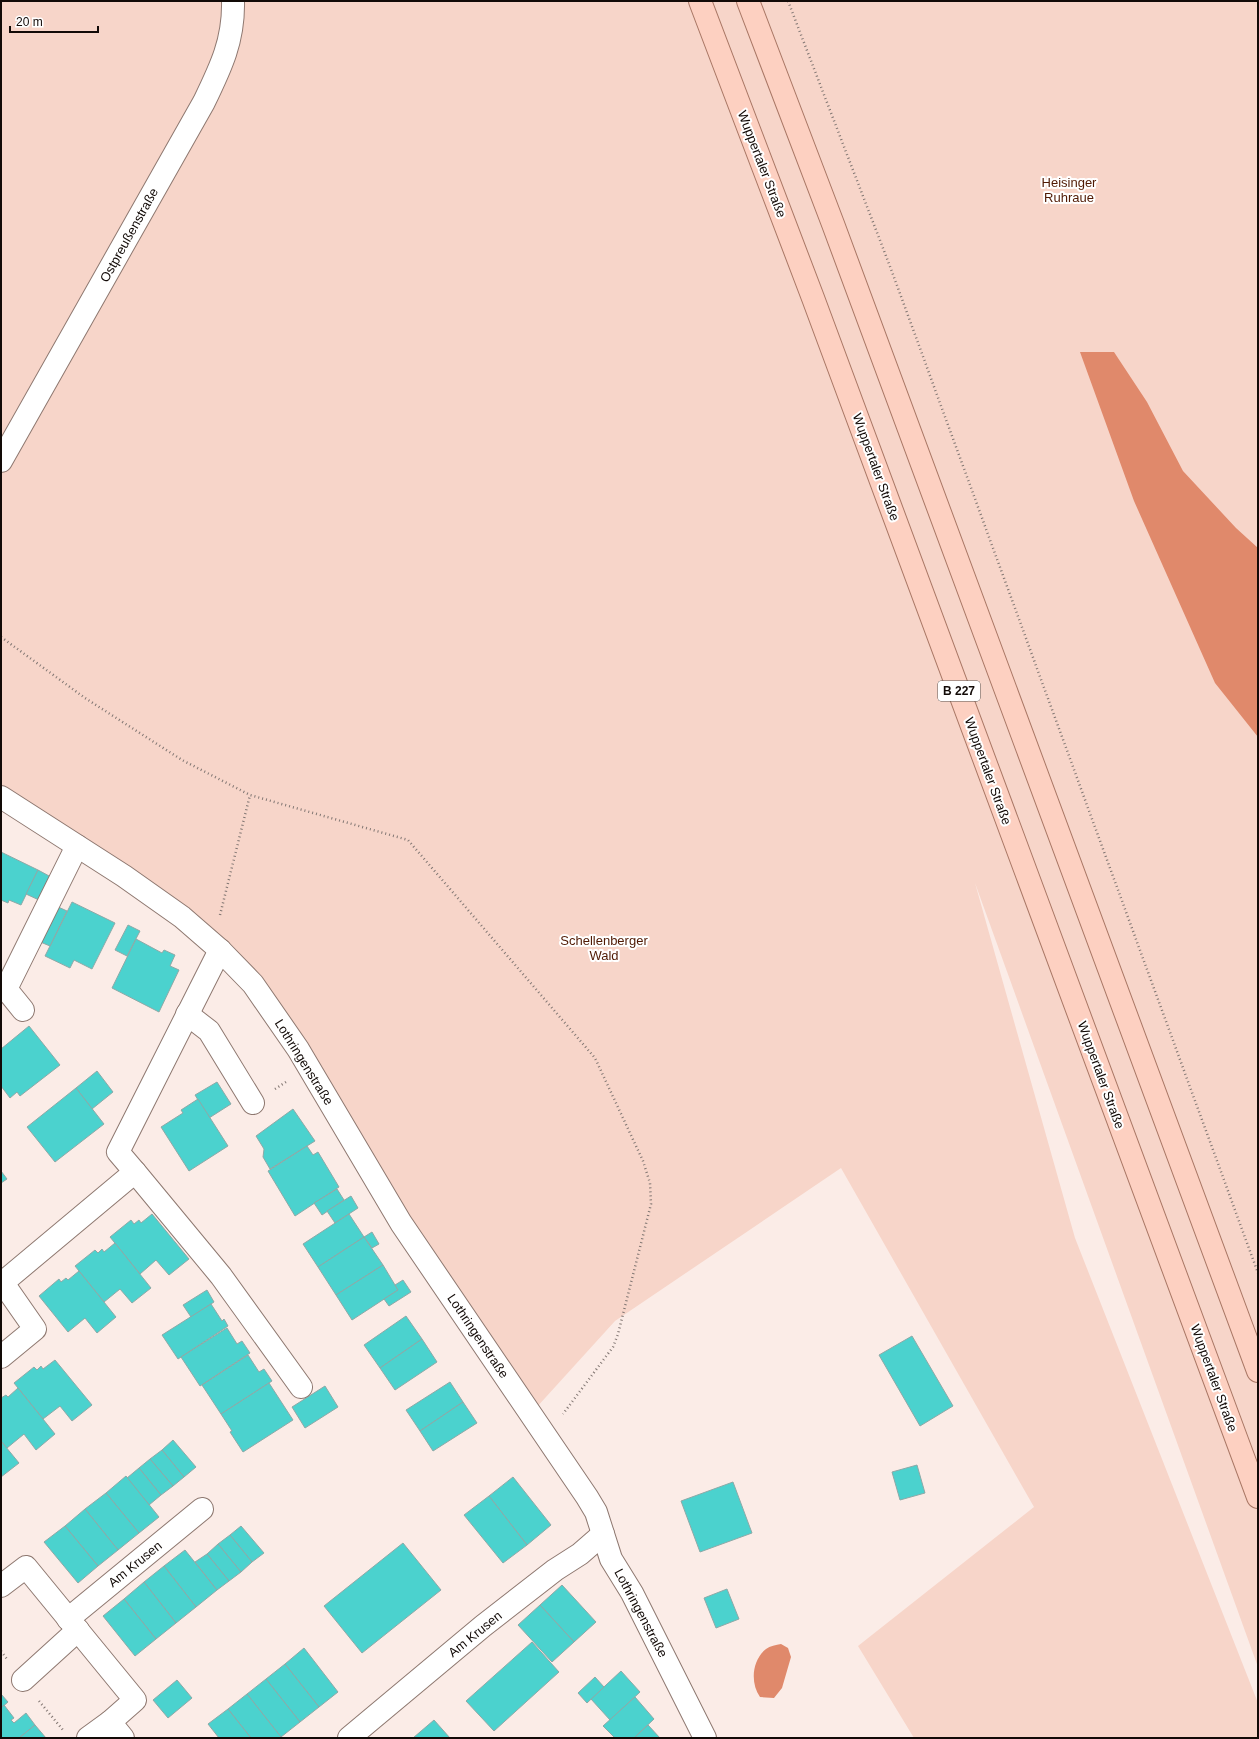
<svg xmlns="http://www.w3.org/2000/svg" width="1259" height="1739" viewBox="0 0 1259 1739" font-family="Arial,sans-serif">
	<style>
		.green { fill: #f7d5c9 }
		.water { fill: #e0896b }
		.building { fill: #4bd2ce; stroke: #8da9a7 }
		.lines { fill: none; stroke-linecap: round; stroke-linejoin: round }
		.street-casing { stroke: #8e7870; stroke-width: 24 }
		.primary-casing { stroke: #a97765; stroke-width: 24 }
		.path { stroke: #827773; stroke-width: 2.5; stroke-dasharray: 1 3; stroke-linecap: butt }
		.street { stroke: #fff; stroke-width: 22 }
		.primary { stroke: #fdd0c1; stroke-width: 22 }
		.labels { text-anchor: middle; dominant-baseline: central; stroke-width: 4; stroke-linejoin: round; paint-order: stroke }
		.shield { fill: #fff; stroke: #595451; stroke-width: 1 }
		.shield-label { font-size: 12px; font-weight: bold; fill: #120a07 }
		.street-label { font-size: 13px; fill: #120a07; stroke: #fff }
		.park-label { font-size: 13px; fill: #501a04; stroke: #fff }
	</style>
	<rect width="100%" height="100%" fill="#fbece7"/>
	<path class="green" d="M1,1H1258V1667L975,883L1075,1238L1258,1703V1738H914L858,1646L1034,1507L841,1168L615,1321L536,1408L405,1224L258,983L1,792Z"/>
	<g class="water">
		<path d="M1080,352H1114L1147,402L1183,471L1236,528L1258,548V737L1215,683L1134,501Z"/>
		<path d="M781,1644L788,1648L791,1657L782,1688L774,1698L760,1697C750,1683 752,1660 766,1649C770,1646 776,1645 781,1644Z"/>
	</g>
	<g class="building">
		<path d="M1,852L38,870L21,905L9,900L8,903L1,900Z"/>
		<path d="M38,870L51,877L39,900L26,894Z"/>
		<path d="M72,902L115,923L92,969L74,960L70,968L45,956Z"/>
		<path d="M56,906L67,911L50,946L38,941Z"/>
		<path d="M128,925L140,931L127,956L115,950Z"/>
		<path d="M136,939L162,953L164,950L175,955L170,966L179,970L159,1012L112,988Z"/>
		<path d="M29,1026L60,1065L20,1096L17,1092L10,1098L1,1086V1049Z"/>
		<path d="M97,1071L113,1092L92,1109L76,1088Z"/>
		<path d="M217,1082L231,1104L209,1118L195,1095Z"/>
		<path d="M76,1088L104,1124L55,1162L27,1127Z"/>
		<path d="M198,1099L228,1146L189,1171L161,1127L183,1113L181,1110Z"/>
		<path d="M293,1109L315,1141L270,1169L263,1157L264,1149L256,1136Z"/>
		<path d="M307,1146L313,1155L318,1152L339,1187L295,1216L268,1171Z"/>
		<path d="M1,1171L7,1179L1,1183Z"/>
		<path d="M337,1189L344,1200L322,1215L314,1203Z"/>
		<path d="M351,1196L358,1208L335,1223L327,1211Z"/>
		<path d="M152,1214L189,1259L169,1275L156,1260L140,1274L110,1237L131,1220L134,1224L139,1220L141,1223Z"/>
		<path d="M349,1214L364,1237L318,1267L303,1244Z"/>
		<path d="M372,1232L379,1244L372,1248L364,1237Z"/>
		<path d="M364,1237L383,1265L336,1295L318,1267Z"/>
		<path d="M115,1243L151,1288L132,1303L120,1289L104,1302L75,1266L95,1250L98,1253L102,1249L104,1252Z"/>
		<path d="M383,1265L398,1290L352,1320L336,1295Z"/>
		<path d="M79,1271L116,1317L97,1333L85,1318L68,1332L39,1296L59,1279L61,1282L66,1278L68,1280Z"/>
		<path d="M403,1280L411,1292L389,1306L384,1299L398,1290L395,1285Z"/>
		<path d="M207,1290L214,1302L191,1317L183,1305Z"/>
		<path d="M211,1304L222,1321L224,1319L228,1326L178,1359L162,1335Z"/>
		<path d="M406,1316L422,1339L380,1368L364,1345Z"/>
		<path d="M227,1328L237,1344L242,1341L250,1353L200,1386L181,1357Z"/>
		<path d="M912,1336L953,1406L920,1426L879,1355Z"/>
		<path d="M422,1339L437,1362L395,1390L380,1368Z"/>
		<path d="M248,1355L259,1372L264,1369L272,1381L221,1414L202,1385Z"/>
		<path d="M55,1360L92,1405L72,1421L60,1406L43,1419L14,1383L34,1367L37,1370L41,1366L43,1369Z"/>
		<path d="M450,1382L463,1402L420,1431L406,1410Z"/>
		<path d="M269,1383L293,1420L243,1452L230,1432L232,1431L221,1414Z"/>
		<path d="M325,1386L338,1407L305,1428L292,1407Z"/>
		<path d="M18,1388L55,1434L36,1450L24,1434L7,1448L1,1441V1398L6,1395L8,1397Z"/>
		<path d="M463,1402L477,1423L433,1451L420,1431Z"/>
		<path d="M173,1440L196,1467L184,1477L162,1450Z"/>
		<path d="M1,1441L19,1463L1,1477Z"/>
		<path d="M162,1450L184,1477L173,1486L150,1459Z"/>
		<path d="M150,1459L173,1486L161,1495L139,1468Z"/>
		<path d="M917,1465L925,1493L900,1500L892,1472Z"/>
		<path d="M139,1468L161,1495L149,1505L127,1478Z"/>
		<path d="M126,1476L159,1517L139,1533L106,1493Z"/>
		<path d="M513,1477L551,1525L527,1545L489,1496Z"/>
		<path d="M733,1482L752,1533L700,1552L681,1501Z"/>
		<path d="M106,1493L139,1533L118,1550L85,1509Z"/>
		<path d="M489,1496L527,1545L503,1563L464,1515Z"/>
		<path d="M85,1509L118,1550L98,1566L65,1526Z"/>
		<path d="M65,1526L98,1566L78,1583L44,1542Z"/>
		<path d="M241,1526L264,1553L252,1562L230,1535Z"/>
		<path d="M230,1535L252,1562L241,1572L218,1544Z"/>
		<path d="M403,1543L441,1590L362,1653L324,1606Z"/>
		<path d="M218,1544L241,1572L229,1581L207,1554Z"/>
		<path d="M185,1550L217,1590L196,1607L164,1566Z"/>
		<path d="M207,1554L229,1581L217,1590L195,1562Z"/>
		<path d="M164,1566L196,1607L176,1623L144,1582Z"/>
		<path d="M144,1582L176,1623L156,1639L124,1599Z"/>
		<path d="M562,1585L596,1622L574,1642L540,1605Z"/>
		<path d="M727,1589L739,1619L716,1628L704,1598Z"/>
		<path d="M124,1599L156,1639L135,1656L103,1616Z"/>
		<path d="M540,1605L574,1642L552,1662L518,1625Z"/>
		<path d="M532,1642L559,1672L494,1731L466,1701Z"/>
		<path d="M304,1648L338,1692L319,1707L285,1664Z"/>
		<path d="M285,1664L319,1707L300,1722L266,1679Z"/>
		<path d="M621,1671L640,1692L610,1720L591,1699Z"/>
		<path d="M595,1677L604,1687L587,1703L578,1693Z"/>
		<path d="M266,1679L300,1722L281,1737L247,1694Z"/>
		<path d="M177,1680L192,1698L168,1718L153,1700Z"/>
		<path d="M1,1694L8,1702L1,1708Z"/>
		<path d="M247,1694L281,1737L280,1738H251L228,1709Z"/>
		<path d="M635,1697L654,1719L634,1738H615L603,1726Z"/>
		<path d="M4,1705L14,1718L11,1720L14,1723L26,1713L35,1725L19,1738H1V1708Z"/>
		<path d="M228,1709L251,1738H219L208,1724Z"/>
		<path d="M434,1720L450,1738H413Z"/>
		<path d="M35,1725L46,1738H19Z"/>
		<path d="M648,1725L660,1738H634Z"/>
	</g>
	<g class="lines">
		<defs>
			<g id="street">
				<path d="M1,461L204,102C221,67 234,40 233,1"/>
				<path d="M1,797L124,876L182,917L220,950L253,984L298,1049L401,1223L587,1497L596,1512L611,1559L632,1593L705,1738"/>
				<path d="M23,1010L6,989L77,846"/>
				<path d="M187,1014L209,1031L253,1103"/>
				<path d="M135,1172L221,1276L301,1387"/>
				<path d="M1,1284L135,1172L118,1152L220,950"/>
				<path d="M1,1357L35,1329L3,1283"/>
				<path d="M1,1586L26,1567L135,1700L110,1722L123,1738"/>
				<path d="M68,1619L202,1509"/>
				<path d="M23,1680L78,1630"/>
				<path d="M88,1738L110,1722"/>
				<path d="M349,1738L483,1626L555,1570L580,1554L603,1534"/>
			</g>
			<g id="primary">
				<path d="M700,1L813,298L1258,1497"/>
				<path d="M748,1L833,224L1258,1371"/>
			</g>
		</defs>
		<use href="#street" class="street-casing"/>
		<use href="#primary" class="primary-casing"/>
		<g class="path">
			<path d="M788,1L891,269L1258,1273"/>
			<path d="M1,637L85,698L182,760L250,795L408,840L595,1058L643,1161L650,1183L651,1204L618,1334L613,1347L563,1414"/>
			<path d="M220,915L250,795"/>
			<path d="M275,1089L286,1082"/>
			<path d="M1,1651L7,1659"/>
			<path d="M39,1701L63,1730"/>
		</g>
		<use href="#street" class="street"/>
		<use href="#primary" class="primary"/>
	</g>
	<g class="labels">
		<rect class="shield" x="938" y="681" width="42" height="20" rx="3"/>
		<g class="shield-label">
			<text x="959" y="691">B 227</text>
		</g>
		<g class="street-label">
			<text transform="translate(762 164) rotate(69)">Wuppertaler Straße</text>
			<text transform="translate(129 235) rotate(-61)">Ostpreußenstraße</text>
			<text transform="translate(876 467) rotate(70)">Wuppertaler Straße</text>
			<text transform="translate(988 771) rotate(70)">Wuppertaler Straße</text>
			<text transform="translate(304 1062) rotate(58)">Lothringenstraße</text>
			<text transform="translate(1101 1075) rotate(70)">Wuppertaler Straße</text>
			<text transform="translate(478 1336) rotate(56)">Lothringenstraße</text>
			<text transform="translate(1214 1378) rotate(70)">Wuppertaler Straße</text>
			<text transform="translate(135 1564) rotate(-39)">Am Krusen</text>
			<text transform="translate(641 1613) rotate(62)">Lothringenstraße</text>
			<text transform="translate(475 1634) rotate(-39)">Am Krusen</text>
		</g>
		<g class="park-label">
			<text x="1069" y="182">Heisinger<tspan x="1069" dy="15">Ruhraue</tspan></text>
			<text x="604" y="940">Schellenberger<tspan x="604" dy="15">Wald</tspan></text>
		</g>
	</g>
	<rect width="1259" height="1739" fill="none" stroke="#120a07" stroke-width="4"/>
	<path d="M10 26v6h88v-6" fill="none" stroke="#120a07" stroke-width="2"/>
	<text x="16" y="26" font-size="12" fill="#120a07" stroke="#ffffff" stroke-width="3" paint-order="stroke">20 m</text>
</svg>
